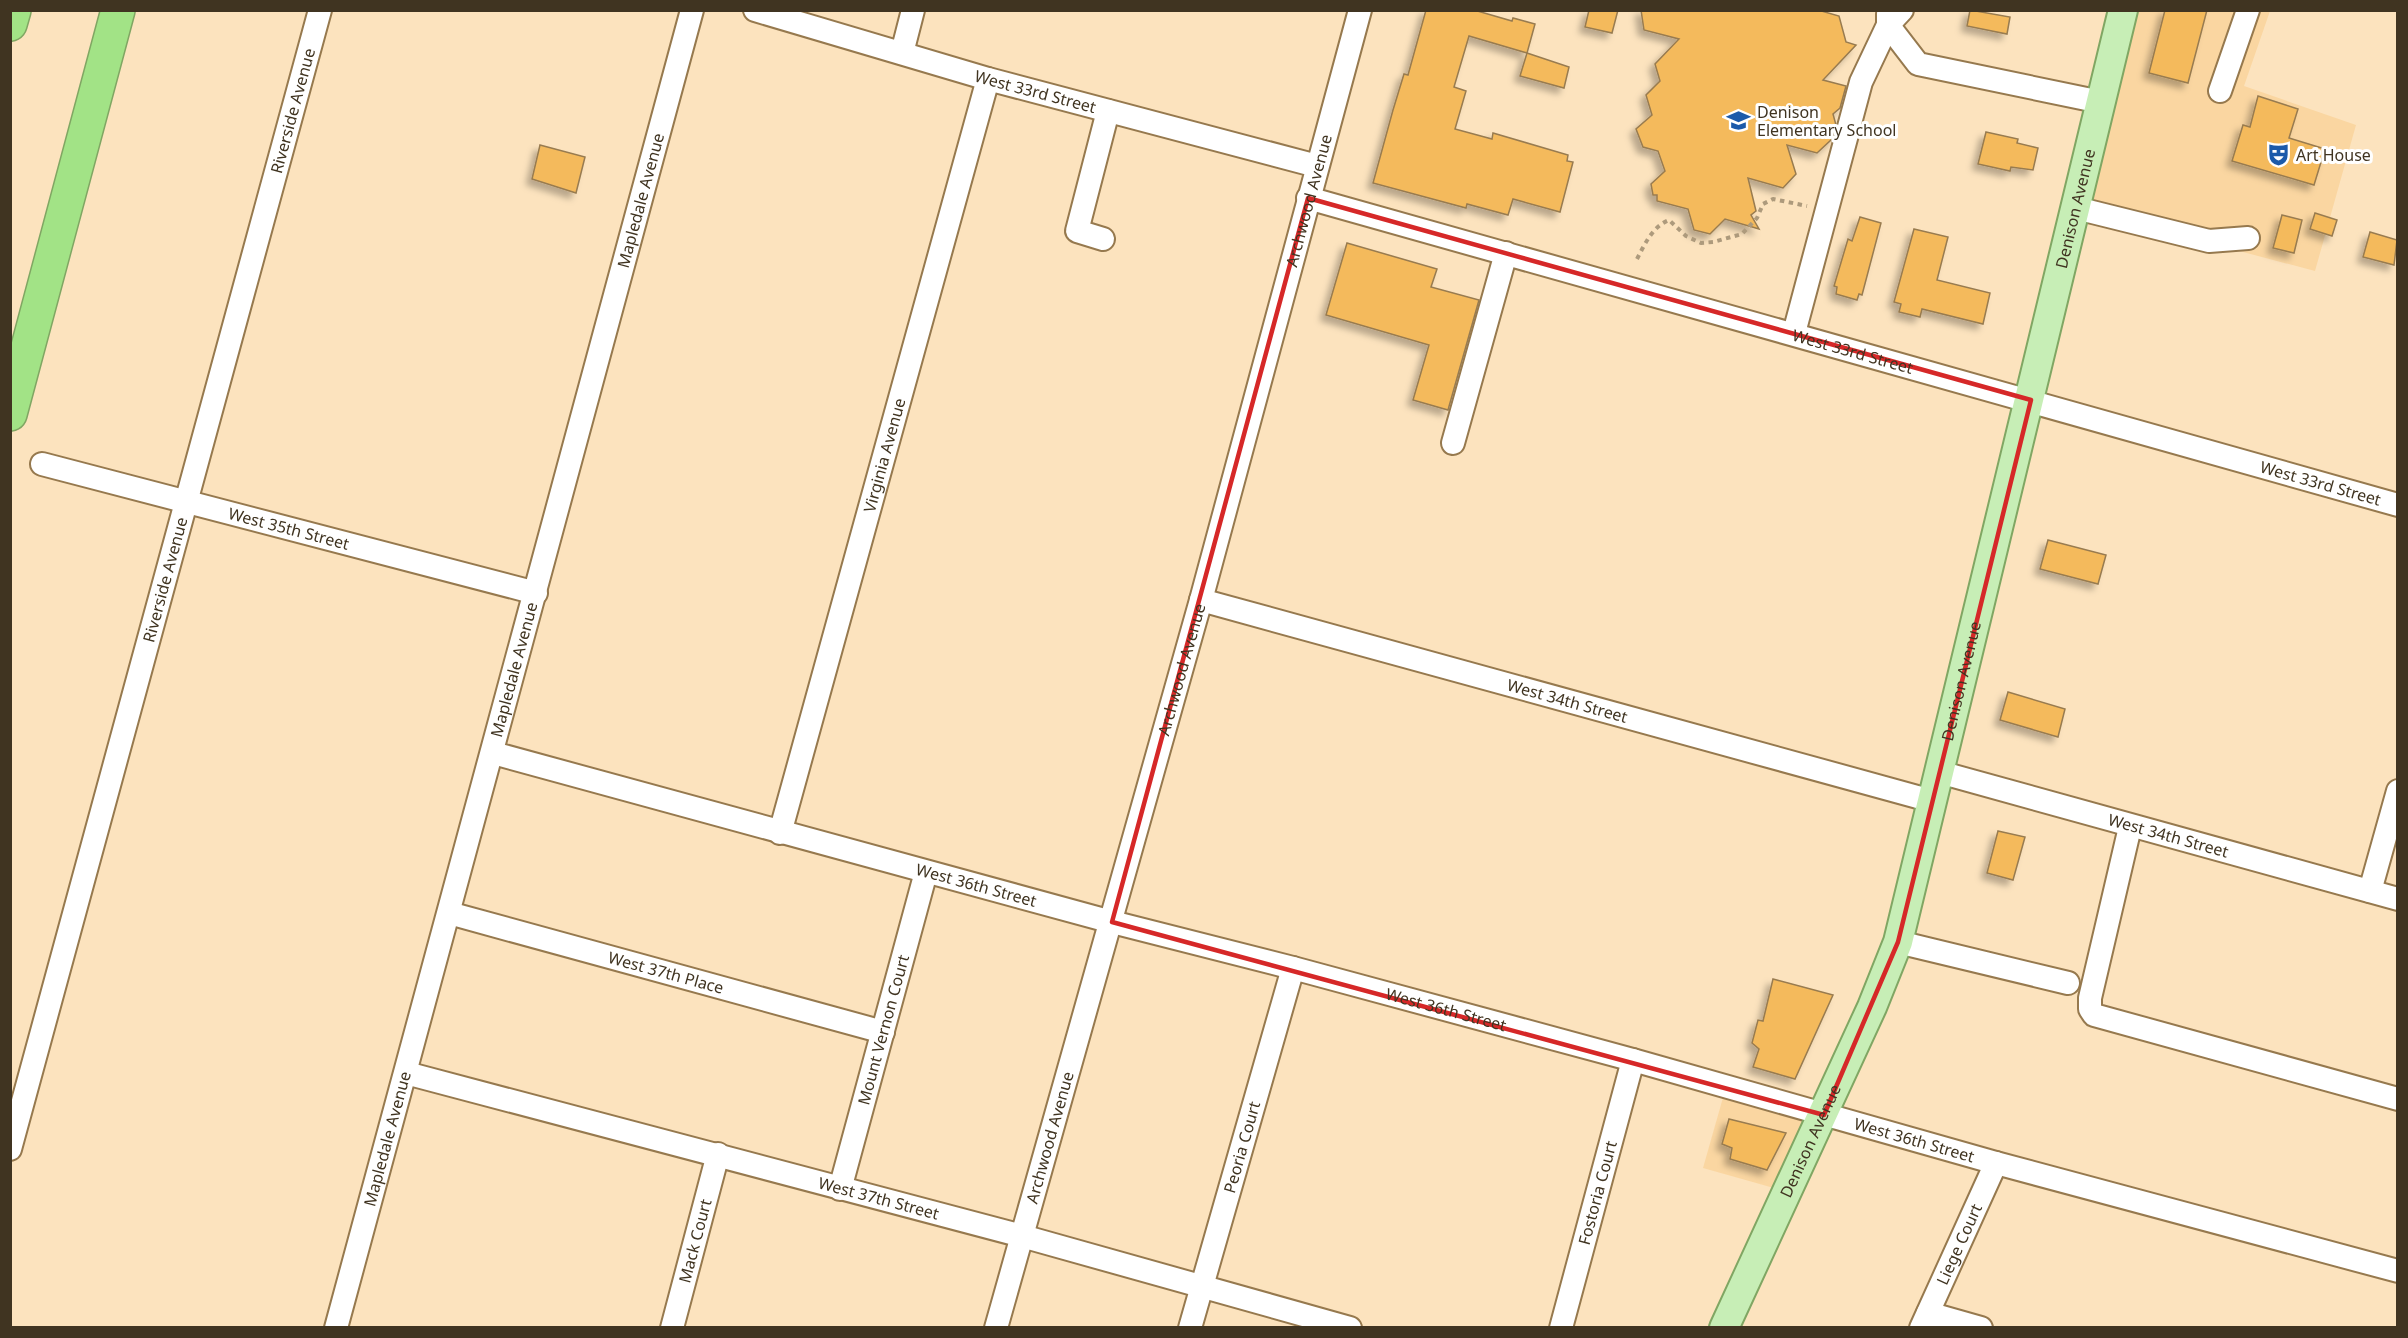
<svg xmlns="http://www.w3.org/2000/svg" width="2408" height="1338" viewBox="0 0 2408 1338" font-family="'Noto Sans',sans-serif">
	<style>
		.built { fill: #fad6a1 }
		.building { fill: #f4ba5c; stroke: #987b50; stroke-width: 1.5; filter: url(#shadow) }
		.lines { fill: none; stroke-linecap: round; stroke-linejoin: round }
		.minor-casing { stroke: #96794e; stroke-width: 26 }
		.major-casing { stroke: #80a663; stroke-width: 32 }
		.highway-casing { stroke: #80a663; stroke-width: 36 }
		.path { stroke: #ad9a7c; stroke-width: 4; stroke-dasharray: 4.5 4.5; stroke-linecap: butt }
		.minor { stroke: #fff; stroke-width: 22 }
		.major { stroke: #c7eeb6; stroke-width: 28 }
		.highway { stroke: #a2e386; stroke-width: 33 }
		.marked { fill: none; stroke: #d62828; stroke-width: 4.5; stroke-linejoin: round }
		.labels { text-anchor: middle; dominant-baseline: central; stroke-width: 6; stroke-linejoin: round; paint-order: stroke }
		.street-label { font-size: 16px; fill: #403421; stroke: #fff }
		.poi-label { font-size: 16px; fill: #403421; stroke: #fff; text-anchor: start }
	</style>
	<defs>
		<filter id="shadow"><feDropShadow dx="-5.5" dy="5.5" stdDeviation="3" flood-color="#0004"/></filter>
	</defs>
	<rect width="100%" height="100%" fill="#fce3be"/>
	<g class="built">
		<path d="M2123,11H2270L2244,86L2356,125L2315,271L2076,208Z"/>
		<path d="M1726,1087L1824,1115L1788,1192L1703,1168Z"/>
	</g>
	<g class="building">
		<path d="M1426,10H1474L1512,21L1513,18L1535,24L1527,53L1469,36L1454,87L1466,91L1455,129L1492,139L1493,133L1568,155L1567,161L1573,162L1560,212L1513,199L1508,215L1467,204L1466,208L1373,183L1393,110L1404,74L1408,75Z"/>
		<path d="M1589,10H1618L1612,33L1585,27Z"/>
		<path d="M1641,10H1818L1839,16L1846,42L1856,45L1823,80L1846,86L1840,108L1833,114L1836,125L1832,139L1817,153L1787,145L1796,174L1783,188L1748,178L1756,211L1751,215L1759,229L1725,219L1710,234L1694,230L1688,209L1657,201V195H1653L1651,184L1665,171L1658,151L1643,147L1636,129L1652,115L1646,95L1660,81L1655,64L1679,39L1644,30Z"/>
		<path d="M1970,10L2010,17L2007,34L1967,26Z"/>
		<path d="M2165,10H2207L2188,83L2149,73Z"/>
		<path d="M1527,53L1569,67L1564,88L1520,76Z"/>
		<path d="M2258,96L2298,109L2289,138L2325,149L2314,185L2232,161L2243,125L2250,127Z"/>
		<path d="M1986,132L2018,139L2017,143L2038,148L2033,170L2011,167L2010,171L1978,164Z"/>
		<path d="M540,145L585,157L576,193L532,179Z"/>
		<path d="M2315,213L2337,220L2332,236L2310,229Z"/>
		<path d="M2282,215L2302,220L2294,253L2273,248Z"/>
		<path d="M1860,217L1881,223L1862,295L1859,294L1857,300L1836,294L1837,287L1834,286L1848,239L1852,241Z"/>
		<path d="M1914,229L1948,237L1937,280L1990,293L1983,324L1922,309L1920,317L1899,312L1901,304L1894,302Z"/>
		<path d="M2370,232L2397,240L2394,265L2363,257Z"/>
		<path d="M1347,243L1437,269L1431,287L1479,300L1448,410L1413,400L1429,345L1326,315Z"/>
		<path d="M2048,540L2106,555L2098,584L2040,569Z"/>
		<path d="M2008,692L2065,709L2058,737L2000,720Z"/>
		<path d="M1998,831L2025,837L2013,880L1987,873Z"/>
		<path d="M1773,979L1833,995L1795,1079L1753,1067L1759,1049L1752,1043L1758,1020L1763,1021Z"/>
		<path d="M1729,1119L1786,1133L1767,1170L1730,1159L1732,1148L1722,1144Z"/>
	</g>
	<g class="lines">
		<defs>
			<g id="minor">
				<path id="s1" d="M755,10L988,79L1317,166"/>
				<path d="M1888,14V25L1918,64L2101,102"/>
				<path d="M902,53L913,10"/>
				<path d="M2220,91L2248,10"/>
				<path id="s2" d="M1308,198L2398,505"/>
				<path d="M2076,208L2209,241L2248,238"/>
				<path d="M1103,239L1077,231L1108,111"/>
				<path d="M1794,333L1861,82L1888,25L1902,10"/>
				<path d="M1453,443L1506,253"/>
				<path id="s3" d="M42,464L536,593"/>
				<path id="s4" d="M1201,600L1932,801"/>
				<path id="s5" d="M493,753L1112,922L1293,968L1633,1060L1996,1163L2398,1271"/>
				<path id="s6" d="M1939,772L2398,899"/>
				<path d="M2130,827L2090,998V1009L2094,1015L2398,1099"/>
				<path id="s7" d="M780,833L988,79"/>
				<path d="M2370,891L2398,791"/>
				<path id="s8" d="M449,913L883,1032"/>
				<path d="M1898,942L2068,983"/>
				<path id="s9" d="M406,1073L1022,1236L1350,1328"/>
				<path id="s10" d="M10,1149L320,10"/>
				<path id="s11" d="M840,1189L926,872"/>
				<path d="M1928,1313L1981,1328"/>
				<path id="s12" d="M336,1328L692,10"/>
				<path id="s13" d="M672,1328L718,1154"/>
				<path id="s14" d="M996,1328L1201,600L1360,10"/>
				<path id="s15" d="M1190,1328L1293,968"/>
				<path id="s16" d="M1561,1328L1633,1060"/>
				<path id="s17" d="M1921,1328L1996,1163"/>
			</g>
			<g id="major">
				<path id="s18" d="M1724,1328L1872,1007L1898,942L2123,10"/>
			</g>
			<g id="highway">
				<path d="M10,24L14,10"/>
				<path d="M10,414L118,10"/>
			</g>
		</defs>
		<use href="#minor" class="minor-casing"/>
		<use href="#major" class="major-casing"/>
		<use href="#highway" class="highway-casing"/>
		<path class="path" d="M1637,259C1645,244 1652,227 1669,220L1686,236L1701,243L1713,242L1742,234L1757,218L1763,204L1773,199L1807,206"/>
		<use href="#minor" class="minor"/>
		<use href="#major" class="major"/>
		<use href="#highway" class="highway"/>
	</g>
	<path class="marked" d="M1308,198L2031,400L1898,942L1824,1115L1112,922Z"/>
	<defs>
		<symbol id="school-bare" viewBox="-9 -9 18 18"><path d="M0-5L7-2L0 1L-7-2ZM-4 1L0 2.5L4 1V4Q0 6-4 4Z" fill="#1b5aaa" stroke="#fff" stroke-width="2.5" paint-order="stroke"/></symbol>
		<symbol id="theatre-bare" viewBox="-9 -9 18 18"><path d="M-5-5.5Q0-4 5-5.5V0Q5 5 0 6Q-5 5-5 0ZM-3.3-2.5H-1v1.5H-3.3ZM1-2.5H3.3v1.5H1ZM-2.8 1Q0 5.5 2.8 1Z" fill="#1b5aaa" stroke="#fff" stroke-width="2.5" paint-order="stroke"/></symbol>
	</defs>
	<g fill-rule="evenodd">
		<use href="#school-bare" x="1722" y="104" width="33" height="33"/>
		<use href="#theatre-bare" x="2262" y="138" width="33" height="33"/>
	</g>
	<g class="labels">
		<g class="street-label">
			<text stroke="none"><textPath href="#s1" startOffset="292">West 33rd Street</textPath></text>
			<text stroke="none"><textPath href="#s10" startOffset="1076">Riverside Avenue</textPath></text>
			<text stroke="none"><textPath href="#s12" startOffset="1168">Mapledale Avenue</textPath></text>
			<text stroke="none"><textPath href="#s14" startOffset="1170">Archwood Avenue</textPath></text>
			<text stroke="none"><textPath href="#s18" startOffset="1178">Denison Avenue</textPath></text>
			<text stroke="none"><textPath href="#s2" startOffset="566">West 33rd Street</textPath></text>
			<text stroke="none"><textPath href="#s7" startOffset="392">Virginia Avenue</textPath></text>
			<text stroke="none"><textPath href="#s2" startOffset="1052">West 33rd Street</textPath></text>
			<text stroke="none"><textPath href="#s3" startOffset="255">West 35th Street</textPath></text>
			<text stroke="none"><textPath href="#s10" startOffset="590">Riverside Avenue</textPath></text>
			<text stroke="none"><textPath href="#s12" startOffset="682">Mapledale Avenue</textPath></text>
			<text stroke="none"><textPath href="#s14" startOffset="684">Archwood Avenue</textPath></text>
			<text stroke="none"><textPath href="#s18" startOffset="692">Denison Avenue</textPath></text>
			<text stroke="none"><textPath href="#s4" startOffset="380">West 34th Street</textPath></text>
			<text stroke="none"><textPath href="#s6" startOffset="238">West 34th Street</textPath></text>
			<text stroke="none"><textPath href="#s5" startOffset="501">West 36th Street</textPath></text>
			<text stroke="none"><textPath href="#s8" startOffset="225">West 37th Place</textPath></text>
			<text stroke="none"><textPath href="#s5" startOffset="987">West 36th Street</textPath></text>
			<text stroke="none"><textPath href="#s11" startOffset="165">Mount Vernon Court</textPath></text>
			<text stroke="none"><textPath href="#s12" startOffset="196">Mapledale Avenue</textPath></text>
			<text stroke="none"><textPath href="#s14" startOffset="198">Archwood Avenue</textPath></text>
			<text stroke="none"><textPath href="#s5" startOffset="1473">West 36th Street</textPath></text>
			<text stroke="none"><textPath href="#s18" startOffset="206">Denison Avenue</textPath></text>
			<text stroke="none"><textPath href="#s15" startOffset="188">Peoria Court</textPath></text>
			<text stroke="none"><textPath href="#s16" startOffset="140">Fostoria Court</textPath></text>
			<text stroke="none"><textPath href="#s9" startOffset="489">West 37th Street</textPath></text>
			<text stroke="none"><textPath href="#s13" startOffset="90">Mack Court</textPath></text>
			<text stroke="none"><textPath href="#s17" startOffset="92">Liege Court</textPath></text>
		</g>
		<g class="poi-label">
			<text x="1757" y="112">Denison<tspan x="1757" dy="18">Elementary School</tspan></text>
			<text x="2296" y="155">Art House</text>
		</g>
	</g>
	<rect width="2408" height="1338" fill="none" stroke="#403421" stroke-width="24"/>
</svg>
